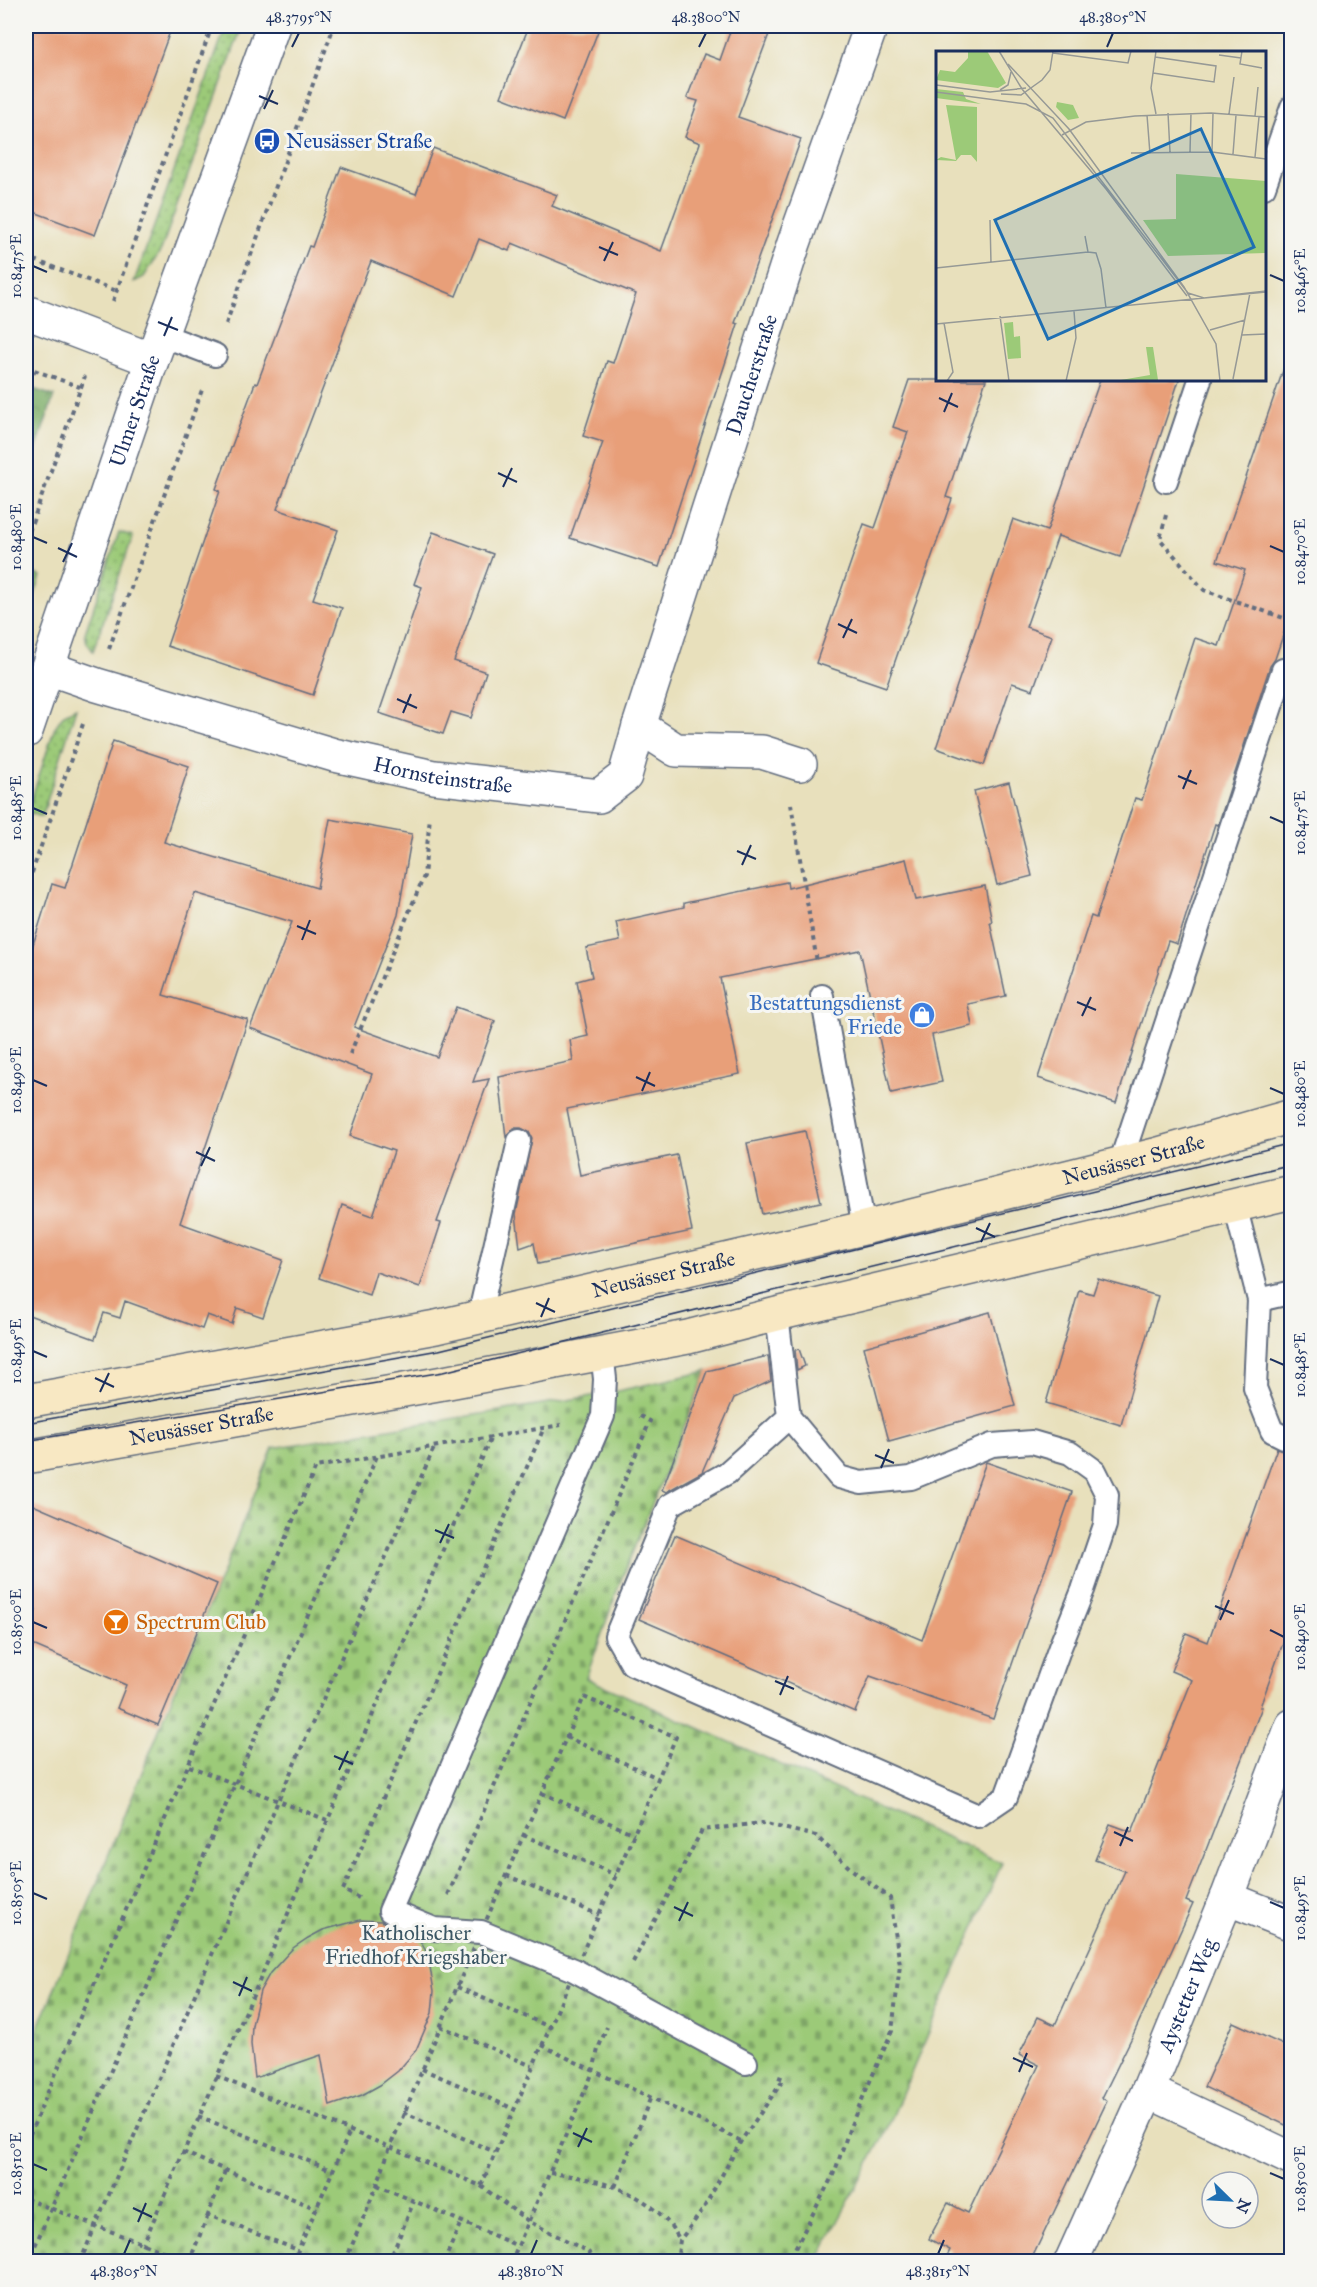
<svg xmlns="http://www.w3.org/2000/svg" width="1317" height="2287" viewBox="0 0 1317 2287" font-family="'IM FELL Great Primer',serif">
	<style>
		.grass { fill: url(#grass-dots); stroke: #5c7c6b; stroke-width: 1.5 }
		.forest { fill: url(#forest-crowns); stroke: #4c6e63; stroke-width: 1.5 }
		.cemetery { fill: url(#cemetery-stones); stroke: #5c7c6b; stroke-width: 1.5 }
		.building { fill: #e89f79 }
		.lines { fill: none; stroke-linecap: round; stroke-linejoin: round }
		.service-casing { stroke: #636d7f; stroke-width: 26 }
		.minor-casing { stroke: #636d7f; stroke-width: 36 }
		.tertiary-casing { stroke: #636d7f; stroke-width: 36 }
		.secondary-casing { stroke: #636d7f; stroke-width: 36 }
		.path { stroke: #636d7f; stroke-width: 4; stroke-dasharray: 4.5 4.5; stroke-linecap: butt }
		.service { stroke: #fff; stroke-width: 22 }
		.minor { stroke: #fff; stroke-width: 33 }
		.tertiary { stroke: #fff; stroke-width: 33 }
		.secondary { stroke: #f8e8c3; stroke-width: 33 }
		.tram { stroke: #1b2f5e; stroke-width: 1.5 }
		.ticks { fill: none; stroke: #1b2f5e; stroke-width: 2 }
		.labels { text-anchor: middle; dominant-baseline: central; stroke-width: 6; stroke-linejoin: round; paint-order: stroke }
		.transit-label { font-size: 21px; fill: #164399; stroke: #f6f6f2; text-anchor: start }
		.street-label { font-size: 21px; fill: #1b2f5e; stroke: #f6f6f2 }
		.shop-label { font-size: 21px; fill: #366cbe; stroke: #f6f6f2; text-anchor: end }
		.food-label { font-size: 21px; fill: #c56008; stroke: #f6f6f2; text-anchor: start }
		.park-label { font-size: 21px; fill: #3b5664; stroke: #f6f6f2 }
		.inset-road { fill: none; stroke: #969996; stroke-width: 1.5 }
		.view { fill: #1f6fb2; fill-opacity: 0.15; stroke: #1f6fb2; stroke-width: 3 }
		.inset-edge { fill: none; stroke: #1b2f5e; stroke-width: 3 }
		.neatline { fill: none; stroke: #1b2f5e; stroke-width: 2 }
		.ticks-label { font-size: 15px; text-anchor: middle; fill: #1b2f5e }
	</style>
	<defs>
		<pattern id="grass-dots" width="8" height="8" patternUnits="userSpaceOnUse" patternTransform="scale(1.5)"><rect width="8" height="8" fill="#9cca78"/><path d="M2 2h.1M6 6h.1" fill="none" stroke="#7ea466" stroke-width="1.8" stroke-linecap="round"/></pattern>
		<pattern id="forest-crowns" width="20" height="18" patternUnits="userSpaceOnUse" patternTransform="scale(1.5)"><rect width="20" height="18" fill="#7dae68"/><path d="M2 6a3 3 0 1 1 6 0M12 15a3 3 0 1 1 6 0" fill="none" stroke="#668e59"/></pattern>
		<pattern id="cemetery-stones" width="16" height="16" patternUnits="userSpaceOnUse" patternTransform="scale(1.5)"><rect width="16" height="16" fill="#9cca78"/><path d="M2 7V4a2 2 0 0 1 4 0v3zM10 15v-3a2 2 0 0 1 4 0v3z" fill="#7ea466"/></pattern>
	</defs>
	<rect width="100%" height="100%" fill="#f6f6f2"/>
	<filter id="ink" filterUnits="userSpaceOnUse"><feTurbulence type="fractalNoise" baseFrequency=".0167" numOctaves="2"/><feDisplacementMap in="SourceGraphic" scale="12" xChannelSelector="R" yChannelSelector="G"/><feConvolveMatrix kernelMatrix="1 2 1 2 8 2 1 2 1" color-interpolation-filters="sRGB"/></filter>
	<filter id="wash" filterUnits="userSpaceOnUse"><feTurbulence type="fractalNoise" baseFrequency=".008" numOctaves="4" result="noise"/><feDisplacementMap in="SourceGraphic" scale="24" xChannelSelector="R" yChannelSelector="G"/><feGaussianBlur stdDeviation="1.35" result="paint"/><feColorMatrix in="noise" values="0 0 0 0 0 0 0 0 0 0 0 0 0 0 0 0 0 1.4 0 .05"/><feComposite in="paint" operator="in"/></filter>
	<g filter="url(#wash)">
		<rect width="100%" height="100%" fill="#e8e0bc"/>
		<g class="grass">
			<path d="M226,26H242L161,250L144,277L134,282Z"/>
			<path d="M119,532L133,536L93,651L87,643L85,633Z"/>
			<path d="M28,572L41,576L26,620V580Z"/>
			<path d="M76,708L42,817L27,812L55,727L64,714Z"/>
		</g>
		<path class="forest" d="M27,387L54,396L26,479V388Z"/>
		<path class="cemetery" d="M707,1371L621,1580L586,1678L1002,1863L887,2129L817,2261L26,2262V2059L273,1448L604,1394Z"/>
		<g id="blocks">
			<g class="building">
				<path d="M26,26H172L95,235L26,209Z"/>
				<path d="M529,26H600L563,121L501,97Z"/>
				<path d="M732,26H772L738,117L801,139L735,323L738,324L659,567L570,538L603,442L583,436L607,361L613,363L636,294L512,243L509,251L479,239L456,296L371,261L277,509L338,530L313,599L342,608L313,695L167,646L220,491L216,489L255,383L257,384L309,246L312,247L341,167L416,194L433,148L557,195L552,206L661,251L700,143L685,137L698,101L687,98L704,54L720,60Z"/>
				<path d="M1286,362L1292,363V609L1275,659L1270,666L1218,825L1215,824L1177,944L1168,941L1116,1103L1038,1078L1091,916L1096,918L1135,798L1142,800L1195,638L1219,646L1245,570L1217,561Z"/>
				<path d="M909,380H986L946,497L952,499L886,687L816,663L864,524L875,528L908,432L893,427Z"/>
				<path d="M1100,380H1179L1120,557L1058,536L1026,627L1052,636L1033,690L1012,683L984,765L936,748L1013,519L1047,531Z"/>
				<path d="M433,532L493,554L454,661L486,672L471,718L451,712L443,734L379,713L422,587L414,584Z"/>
				<path d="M113,741L189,766L164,842L317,888L330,819L412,834L398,915L354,1027L437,1057L456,1007L495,1021L473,1082L489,1079L437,1222L441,1223L420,1287L376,1272L369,1295L319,1278L342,1205L373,1216L394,1151L350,1136L372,1074L250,1028L292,922L195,893L163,995L248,1020L180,1223L283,1260L263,1317L237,1308L232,1324L207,1315L202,1329L125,1301L120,1318L104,1313L95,1339L26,1314V967L52,884L65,888Z"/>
				<path d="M1009,782L1032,876L997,885L974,791Z"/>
				<path d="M906,859L916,900L985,886L992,922H990L1006,996L968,1004L972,1026L932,1035L942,1082L891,1093L860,950L720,978L740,1074L567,1109L580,1175L677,1155L692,1231L538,1264L534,1243L520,1248L516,1214L532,1138L529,1132L521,1128H514L506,1137L499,1077L573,1061L570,1040L588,1036L577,981L592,977L586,948L620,941L616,922L684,907V903L787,882L788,888Z"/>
				<path d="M805,1131L821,1202L762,1214L747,1143Z"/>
				<path d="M1098,1279L1158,1296L1121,1425L1046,1403L1079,1290L1093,1294Z"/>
				<path d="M990,1312L1015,1406L889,1441L864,1347Z"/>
				<path d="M799,1349L805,1366L797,1370L795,1350Z"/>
				<path d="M768,1356L771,1381L734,1398L702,1472L666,1492L662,1490L707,1371Z"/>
				<path d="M1277,1448L1292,1454V1618L1260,1707H1262L1186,1901L1193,1904L1133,2035L1102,2098L1107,2101L1030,2262H944L950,2250L929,2239L948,2203L968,2213L1039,2065L1019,2055L1038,2017L1055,2025L1125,1871L1095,1860L1110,1824L1132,1832L1192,1680L1171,1671L1186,1633L1208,1642Z"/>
				<path d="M986,1462L1072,1492L993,1719L870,1676L855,1712L639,1619L675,1535L922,1640Z"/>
				<path d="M26,1502L217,1584L158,1725L117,1708L126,1685L26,1642V1635L36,1610L26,1605Z"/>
				<path d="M360,1920L381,1921L418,1937L428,1955L434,1991L432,2013L416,2050L398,2071L380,2085L362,2095L330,2106L321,2055L255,2078L251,2044L252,2025L260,1991L270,1973L293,1948L308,1938L323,1930Z"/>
				<path d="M1233,2022L1292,2049V2128L1204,2087Z"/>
			</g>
		</g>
	</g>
	<g filter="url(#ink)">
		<use href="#blocks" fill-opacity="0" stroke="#636d7f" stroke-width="1.5"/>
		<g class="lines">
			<defs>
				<g id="service">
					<path d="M1264,187L1292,107"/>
					<path d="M162,335L215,355"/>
					<path d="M1166,481L1200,380"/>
					<path d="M822,996L864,1228"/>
					<path d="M1120,1164L1283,670"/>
					<path d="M1235,1205L1259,1300L1255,1388L1272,1431L1292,1441"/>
					<path d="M1259,1300L1289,1293"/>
					<path d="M777,1314L789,1417L727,1473L670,1505L616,1636L632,1664L978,1816L1006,1797L1060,1647L1083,1590L1105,1525L1107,1495L1095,1471L1070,1453L1032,1442L992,1445L911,1478L861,1483L839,1477L789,1417"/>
					<path d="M479,1317L519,1141"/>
					<path d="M602,1352L605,1379L603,1416L390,1911L434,1929L481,1932L574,1970L746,2063"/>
				</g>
				<g id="minor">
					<path id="s1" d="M48,668L97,685L334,755L434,777L599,796L625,776L639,726L676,750L762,752L800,764"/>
					<path id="s2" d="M639,726L794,243L871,26"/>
					<path d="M1227,1898L1292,1924"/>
					<path d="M1148,2091L1292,2159"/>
					<path id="s3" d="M1071,2262L1148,2091L1227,1898L1292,1726"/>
				</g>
				<g id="tertiary">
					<path d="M26,312L152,360"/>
					<path id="s4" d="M26,731L152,360L273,26"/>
				</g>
				<g id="secondary">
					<path id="s5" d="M26,1401L436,1327L864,1228L1155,1155L1292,1116"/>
					<path id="s6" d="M26,1457L438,1384L688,1337L777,1314L1292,1192"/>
				</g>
			</defs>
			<use href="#service" class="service-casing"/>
			<use href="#minor" class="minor-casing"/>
			<use href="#tertiary" class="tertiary-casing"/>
			<use href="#secondary" class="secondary-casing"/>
			<g class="path">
				<path d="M26,257L117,291"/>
				<path d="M113,301L212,26"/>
				<path d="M226,324L334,26"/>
				<path d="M26,367L80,387"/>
				<path d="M26,378L35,372"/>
				<path d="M1166,515L1160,539L1204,590L1292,621"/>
				<path d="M26,540L85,376"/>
				<path d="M109,649L203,387"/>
				<path d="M791,804L817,962"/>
				<path d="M26,890L83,724"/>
				<path d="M350,1054L424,876L430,817"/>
				<path d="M584,1697L676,1737L481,2186L390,2147L457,1987Z"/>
				<path d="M566,1737L658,1778"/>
				<path d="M189,1766L327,1820"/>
				<path d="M542,1793L634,1834"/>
				<path d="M523,1835L616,1875"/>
				<path d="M506,1875L599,1915"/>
				<path d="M448,1895L650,1421L638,1415"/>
				<path d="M359,1898L343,1890L543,1430"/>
				<path d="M633,1962L702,1830L762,1823L816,1836L851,1869L890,1898L900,1965L892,2031L850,2127L835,2171L788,2262"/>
				<path d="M457,1987L550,2027"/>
				<path d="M440,2026L532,2066"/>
				<path d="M542,2045C607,2079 675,2107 741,2141"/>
				<path d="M422,2069L514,2109"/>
				<path d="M216,2076L390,2147L377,2185L345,2262"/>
				<path d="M403,2112L495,2152"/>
				<path d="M198,2116L333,2171"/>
				<path d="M26,2143L316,1467L561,1425"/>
				<path d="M183,2152L317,2209"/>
				<path d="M225,2171L208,2215L298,2250"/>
				<path d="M550,2173C590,2178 634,2187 663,2217C670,2224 675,2232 680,2240"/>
				<path d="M377,2185L518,2246"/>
				<path d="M481,2186L528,2221L587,2251L599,2262"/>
				<path d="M615,2187L650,2099"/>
				<path d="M26,2199L191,2262"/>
				<path d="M28,2262L377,1456"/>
				<path d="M80,2262L278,1801L434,1448"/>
				<path d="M135,2262L258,1984L491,1437"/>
				<path d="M189,2262L208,2215"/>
				<path d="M293,2262L350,2131"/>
				<path d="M389,2262L414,2201"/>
				<path d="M444,2262L461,2222"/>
				<path d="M511,2262L593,2072L598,2049L607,2027"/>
				<path d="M677,2262L680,2240L702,2211L741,2141L784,2079L776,2076"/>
			</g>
			<use href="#service" class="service"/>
			<use href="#minor" class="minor"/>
			<use href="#tertiary" class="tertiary"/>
			<use href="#secondary" class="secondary"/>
			<g class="tram">
				<path d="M26,1423L439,1350L1292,1143"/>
				<path d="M26,1441L443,1372L1292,1164"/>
			</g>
		</g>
	</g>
	<path class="ticks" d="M292,47L299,33M699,47L706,33M1107,47L1113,33M259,96L278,104M264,109L273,90M599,247L618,255M604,261L613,242M33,266L47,272M1270,275L1284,281M158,322L178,330M164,336L172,317M939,398L958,407M944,412L952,393M498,473L517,482M503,487L512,468M33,537L47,543M1270,546L1284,552M58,548L77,557M63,562L72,543M838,624L857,633M843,638L852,619M397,699L417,708M403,713L411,694M1178,776L1197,784M1183,789L1191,770M33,808L47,814M1270,817L1284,823M737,851L756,859M742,865L751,845M297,926L316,934M302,940L310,920M1077,1002L1096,1010M1082,1016L1091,997M636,1077L655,1086M33,1080L47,1086M1270,1088L1284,1094M642,1091L650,1072M196,1152L215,1161M201,1166L210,1147M976,1228L995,1237M981,1242L990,1223M536,1303L555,1312M541,1317L549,1298M33,1351L47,1357M1270,1359L1284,1365M95,1378L114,1387M100,1392L109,1373M875,1455L894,1463M881,1468L889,1449M435,1530L454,1538M440,1543L449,1524M1215,1606L1234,1614M1220,1620L1229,1600M33,1622L47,1628M1270,1630L1284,1637M775,1681L794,1689M780,1695L788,1676M334,1756L353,1764M339,1770L348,1751M1114,1832L1133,1841M1120,1846L1128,1827M33,1893L47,1899M1270,1902L1284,1908M674,1907L693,1916M679,1921L688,1902M233,1982L252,1991M239,1996L247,1977M1013,2058L1033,2067M1019,2072L1027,2053M573,2133L592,2142M578,2147L587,2128M33,2164L47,2170M1270,2173L1284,2179M133,2208L152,2217M138,2222L146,2203M124,2254L130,2240M531,2254L537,2240M938,2254L944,2240"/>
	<defs>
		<symbol id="bus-disc" viewBox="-11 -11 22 22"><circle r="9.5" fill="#1a4fb4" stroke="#f6f6f2"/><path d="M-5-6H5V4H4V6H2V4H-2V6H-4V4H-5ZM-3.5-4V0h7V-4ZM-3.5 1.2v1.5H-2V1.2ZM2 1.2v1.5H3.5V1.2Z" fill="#fff"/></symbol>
		<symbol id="shop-disc" viewBox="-11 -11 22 22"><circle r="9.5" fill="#3f7fe0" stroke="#f6f6f2"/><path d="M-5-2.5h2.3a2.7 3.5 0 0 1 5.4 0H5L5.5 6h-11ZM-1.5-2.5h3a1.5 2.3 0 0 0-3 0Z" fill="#fff"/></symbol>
		<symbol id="bar-disc" viewBox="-11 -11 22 22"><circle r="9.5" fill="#e8710a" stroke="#f6f6f2"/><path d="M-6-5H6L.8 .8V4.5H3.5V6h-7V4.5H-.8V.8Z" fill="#fff"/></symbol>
	</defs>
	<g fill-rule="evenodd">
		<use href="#bus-disc" x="252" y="126" width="30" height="30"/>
		<use href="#shop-disc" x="907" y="1000" width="30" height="30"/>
		<use href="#bar-disc" x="101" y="1607" width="30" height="30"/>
	</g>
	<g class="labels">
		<g class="transit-label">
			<text x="286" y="141">Neusässer Straße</text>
		</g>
		<g class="street-label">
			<text stroke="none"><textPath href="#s2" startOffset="369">Daucherstraße</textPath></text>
			<text stroke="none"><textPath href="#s4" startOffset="338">Ulmer Straße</textPath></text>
			<text stroke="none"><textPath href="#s1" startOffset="410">Hornsteinstraße</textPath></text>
			<text stroke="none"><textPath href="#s5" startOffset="1134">Neusässer Straße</textPath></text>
			<text stroke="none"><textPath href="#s5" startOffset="650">Neusässer Straße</textPath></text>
			<text stroke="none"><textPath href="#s6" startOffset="178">Neusässer Straße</textPath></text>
			<text stroke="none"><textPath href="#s3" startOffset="291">Aystetter Weg</textPath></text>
		</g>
		<g class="shop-label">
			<text x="902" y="1003">Bestattungsdienst<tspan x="902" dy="24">Friede</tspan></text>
		</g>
		<g class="food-label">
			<text x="136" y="1622">Spectrum Club</text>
		</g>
		<g class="park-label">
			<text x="416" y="1933">Katholischer<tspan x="416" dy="24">Friedhof Kriegshaber</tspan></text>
		</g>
	</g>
	<g transform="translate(936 51)">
		<rect width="330" height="330" fill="#e8e0bc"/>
		<path d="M32,0H51L70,32L62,37L0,29L4,19L19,21L32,7ZM0,38L27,41L30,48L45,53L0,47ZM121,51L137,54L143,67L132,69L120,56ZM10,54L41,56V111L35,104H25L20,110L0,109L5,106L20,109ZM77,271L78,286L84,285L85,307L72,308L68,272ZM210,296H217L222,329L179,330L214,324Z" fill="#9cca78"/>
		<path d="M240,123L330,130V202L232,205L207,169L240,168Z" fill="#9cca78"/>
		<path class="inset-road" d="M63,0L86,38L170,138L251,245M306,0L304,13L326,17M117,2L192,12L195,0M283,4L305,7M72,13L133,78L248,236L280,293L284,330M217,22L278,31L280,15L219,6M0,34L54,41L90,37M64,39L72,34L75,21M0,41L90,53L117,67L252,242L268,247L330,240M65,43L85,44L106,29L114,19L117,0M232,62L234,101M220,63L215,37L220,0M293,63L298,26M211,64L214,103M319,65L322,36M126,84L150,71L199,65L275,62L330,66M254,101L255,62M276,101L277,62M195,102L276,101L330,108M297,103L300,64M319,106L323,66M54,169L55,212M149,185L152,201L160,202L165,218L170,257M0,217L152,201M64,265L73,330M8,272L17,321L11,330M0,273L330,241M274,279L309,269M306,284L330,283M297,328L314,242M130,330L140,287L138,260"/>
		<path class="view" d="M265,78L318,196L112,288L59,169Z"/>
		<rect width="330" height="330" class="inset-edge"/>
	</g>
	<rect width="1317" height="2287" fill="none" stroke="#f6f6f2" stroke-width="66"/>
	<g transform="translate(1230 2200) rotate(114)"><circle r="28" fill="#f6f6f2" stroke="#9ea6b7" stroke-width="1.5"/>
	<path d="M0-4.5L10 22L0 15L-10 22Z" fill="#1f6fb2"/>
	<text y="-9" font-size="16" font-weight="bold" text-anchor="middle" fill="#1b2f5e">N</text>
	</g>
	<rect x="33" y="33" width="1251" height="2221" class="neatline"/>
	<g class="ticks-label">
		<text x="299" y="22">48.3795°N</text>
		<text x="706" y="22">48.3800°N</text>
		<text x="1113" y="22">48.3805°N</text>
		<text transform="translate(16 266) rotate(-90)" y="5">10.8475°E</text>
		<text transform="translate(1300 281) rotate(-90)" y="5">10.8465°E</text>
		<text transform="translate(16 537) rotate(-90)" y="5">10.8480°E</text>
		<text transform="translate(1300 552) rotate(-90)" y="5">10.8470°E</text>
		<text transform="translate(16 808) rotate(-90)" y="5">10.8485°E</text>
		<text transform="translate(1300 823) rotate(-90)" y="5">10.8475°E</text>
		<text transform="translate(16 1080) rotate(-90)" y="5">10.8490°E</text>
		<text transform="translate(1300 1094) rotate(-90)" y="5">10.8480°E</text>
		<text transform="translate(16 1351) rotate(-90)" y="5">10.8495°E</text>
		<text transform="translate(1300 1365) rotate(-90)" y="5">10.8485°E</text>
		<text transform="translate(16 1622) rotate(-90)" y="5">10.8500°E</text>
		<text transform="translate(1300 1637) rotate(-90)" y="5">10.8490°E</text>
		<text transform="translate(16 1893) rotate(-90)" y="5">10.8505°E</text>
		<text transform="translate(1300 1908) rotate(-90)" y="5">10.8495°E</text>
		<text transform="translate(16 2164) rotate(-90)" y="5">10.8510°E</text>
		<text transform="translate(1300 2179) rotate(-90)" y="5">10.8500°E</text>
		<text x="124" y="2276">48.3805°N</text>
		<text x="531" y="2276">48.3810°N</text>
		<text x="938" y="2276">48.3815°N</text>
	</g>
</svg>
